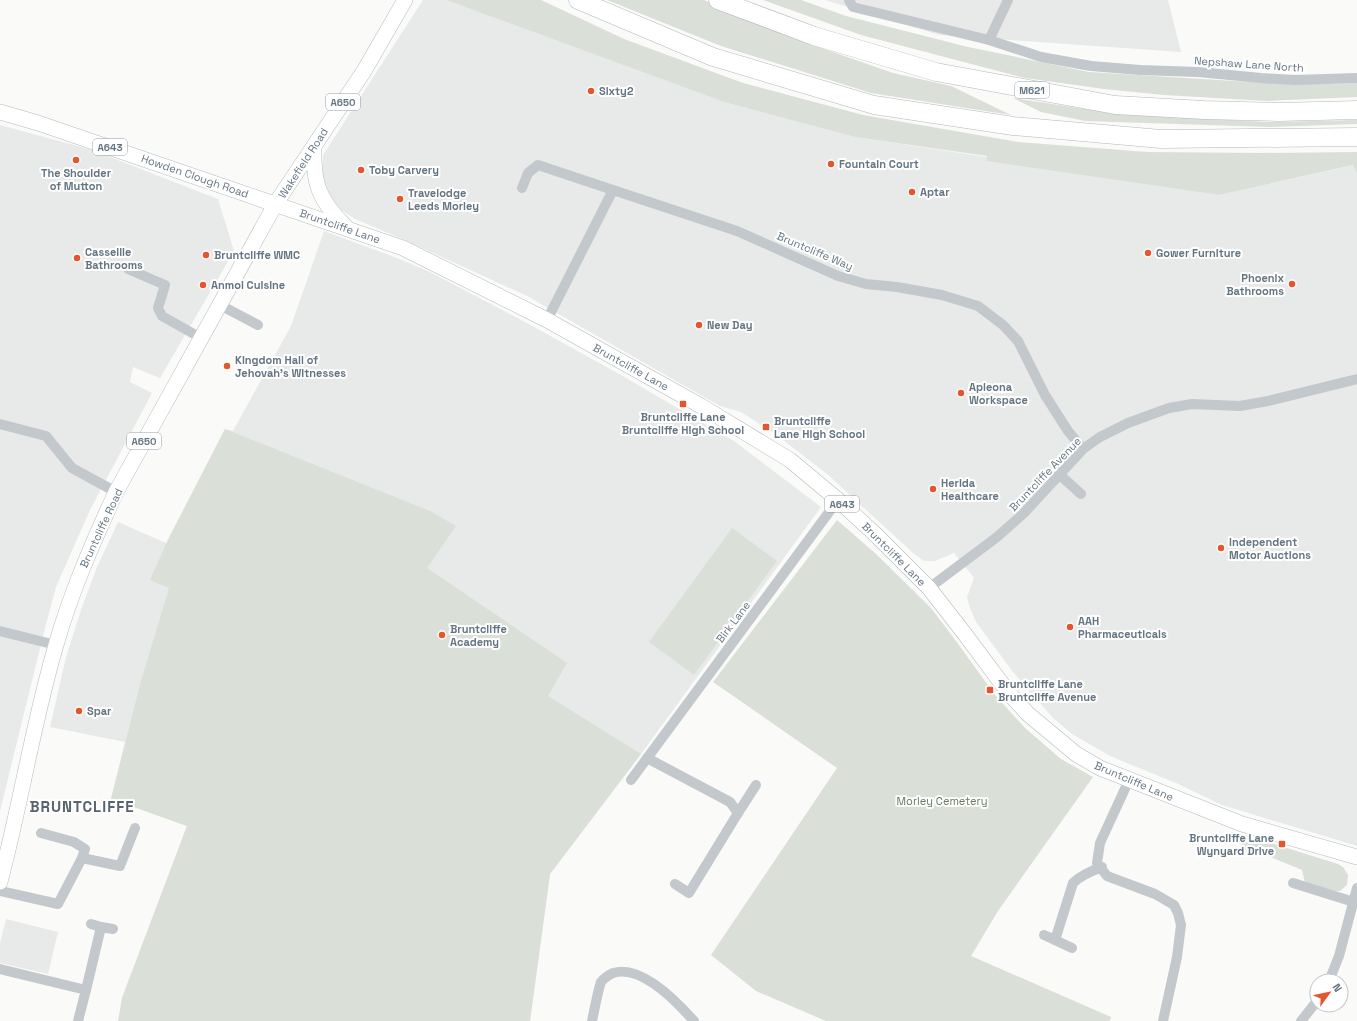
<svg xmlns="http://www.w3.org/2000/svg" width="1357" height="1021" viewBox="0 0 1357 1021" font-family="'Space Grotesk',sans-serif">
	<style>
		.built { fill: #e8e9e9 }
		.green { fill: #dadfd7 }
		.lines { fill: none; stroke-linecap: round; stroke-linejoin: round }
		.primary-casing { stroke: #b5babe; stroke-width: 16 }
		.motorway-casing { stroke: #b4b9bd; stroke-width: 19 }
		.minor { stroke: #c3c8cc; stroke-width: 10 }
		.primary { stroke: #fff; stroke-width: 15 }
		.motorway { stroke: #fff; stroke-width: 18 }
		.poi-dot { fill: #e4572e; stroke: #fff; stroke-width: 1.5 }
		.labels { text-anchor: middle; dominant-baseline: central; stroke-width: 4; stroke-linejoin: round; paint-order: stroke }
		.shield { fill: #fff; stroke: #939fa8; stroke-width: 1 }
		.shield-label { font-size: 10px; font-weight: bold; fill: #657683 }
		.street-label { font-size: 11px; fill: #657683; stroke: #fff }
		.poi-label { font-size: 11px; font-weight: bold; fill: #657683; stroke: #fff; text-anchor: start }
		.park-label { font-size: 11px; fill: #687a64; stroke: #fff }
		.district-label { font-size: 15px; font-weight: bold; letter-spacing: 1px; fill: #57646e; stroke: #fff }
	</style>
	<rect width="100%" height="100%" fill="#fafaf8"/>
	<g class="built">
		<path d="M423,0H446L724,102L855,137L987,157L986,161L1219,195L1354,165L1357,173V846L1222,805L1176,783L1110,756L1072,734L1053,718L1013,672L976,622L970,608L967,597L974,578L954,553L935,561H924L913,553L827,474L774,433L741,412L720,406L527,296L407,241L355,219L335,206L322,179L323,155Z"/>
		<path d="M825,0H1168L1181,52L939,35Z"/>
		<path d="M0,125L92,150L218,199L234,251L160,378L133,367L130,382L152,393L90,510L56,587L45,628L0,811Z"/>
		<path d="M324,231L397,258L430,272L525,322L621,375L734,441L821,507L641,754L550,874L530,1021H202L122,998L187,826L111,799L125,742L50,727L66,657L82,607L97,567L118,522L166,543L225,429L233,431L291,326Z"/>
		<path d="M6,919L58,932L48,974L0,963V943Z"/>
	</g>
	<g class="green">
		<path d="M446,0H541L624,39L743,83L863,115L1018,142L1147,152L1259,153L1357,152V173L1353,165L1219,195L986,161L987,156L855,137L724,102Z"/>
		<path d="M607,0H704L787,36L893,73L951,86L1011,115L871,93L721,46Z"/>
		<path d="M763,0H801L846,16L968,47L1089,72L1268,83L1324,84L1357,83V97L1267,101L1164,95L1104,89L1025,78L861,35Z"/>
		<path d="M1013,98L1117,114L1269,122L1357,120V124L1270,127L1085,121L1041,112Z"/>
		<path d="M225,429L430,511L456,526L427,568L567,663L548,696L641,754L550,874L530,1021H118L122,998L187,826L111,799L141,681L169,588L150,580L166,544Z"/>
		<path d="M837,520L876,554L931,608L956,641L995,695L1025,728L1061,759L1093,777L998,911L971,956L1111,1017L1110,1021H826L756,991L711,955L837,768L713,682Z"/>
		<path d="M732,528L777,561L694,675L649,642Z"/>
		<path d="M1245,835L1338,864L1343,867L1348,875L1347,885L1340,891H1335L1305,883L1302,870L1268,856L1240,849Z"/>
	</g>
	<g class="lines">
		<defs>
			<g id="primary">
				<path d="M0,112L38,123L403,248L547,320L701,406L790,460L838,500L875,534L929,588L964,633L1008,692L1028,714L1076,754L1100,768L1242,824L1357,857"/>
				<path d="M314,146C313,183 318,199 345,226"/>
				<path d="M0,882C21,803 33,723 56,645C71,592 93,542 116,492L276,203L364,71L405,0"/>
			</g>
			<g id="motorway">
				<path d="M578,0L713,57L874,105L1013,126L1161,139L1357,137"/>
				<path d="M718,0L814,36L936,72L1115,105L1204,110L1278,112L1357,110"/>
			</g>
		</defs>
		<use href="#primary" class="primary-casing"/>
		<use href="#motorway" class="motorway-casing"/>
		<g class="minor">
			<path d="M849,0L853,7L989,40L1041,57L1091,66L1140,70L1198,72L1261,78L1294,80L1357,78"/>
			<path d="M989,40L1008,0"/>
			<path d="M522,188L528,173L538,165L613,190"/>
			<path d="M128,269L165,285L158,308L162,316L201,338"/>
			<path d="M220,305L258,325"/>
			<path d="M547,320L613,190L737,231L838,276L866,284L897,287L942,295L978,306L1003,325L1018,341L1045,395L1068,431L1083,449"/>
			<path d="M0,424L46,436L72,468L116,492"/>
			<path d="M1060,475L1081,494"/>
			<path d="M929,588L997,537L1024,513L1083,449L1100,437L1128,423L1169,408L1192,404L1240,406L1268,401L1357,379"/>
			<path d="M0,631L56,645"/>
			<path d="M647,758L730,802L738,813L689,893L675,884"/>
			<path d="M631,780L838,500"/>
			<path d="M1129,780L1100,843L1097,863L1107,876L1155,894L1174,905L1178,913L1181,925L1177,957L1163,1021"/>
			<path d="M738,813L756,785"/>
			<path d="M82,858L120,866L135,828"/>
			<path d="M1293,883L1357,903"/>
			<path d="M0,891L58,904L82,858L85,849L74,842L41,833"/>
			<path d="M91,924L101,927"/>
			<path d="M1044,935L1055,940"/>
			<path d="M1072,948L1055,940L1073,883C1081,875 1091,871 1102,867"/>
			<path d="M0,969L86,990L101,927L113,929"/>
			<path d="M1329,981L1339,956L1357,888"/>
			<path d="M78,1021L86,990"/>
			<path d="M592,1021C594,1012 598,990 601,982C604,978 609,975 613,973C641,964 678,1003 694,1021"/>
			<path d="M1301,1021L1317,1001"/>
		</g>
		<use href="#primary" class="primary"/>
		<use href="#motorway" class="motorway"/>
	</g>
	<g class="poi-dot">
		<circle cx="591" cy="91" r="4"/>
		<circle cx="76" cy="160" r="4"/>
		<circle cx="831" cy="164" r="4"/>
		<circle cx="361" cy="170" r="4"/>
		<circle cx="912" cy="192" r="4"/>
		<circle cx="400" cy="199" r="4"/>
		<circle cx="1148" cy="253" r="4"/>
		<circle cx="206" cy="255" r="4"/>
		<circle cx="77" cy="258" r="4"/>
		<circle cx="1292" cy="284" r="4"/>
		<circle cx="203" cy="285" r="4"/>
		<circle cx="699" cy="325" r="4"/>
		<circle cx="227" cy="366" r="4"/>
		<circle cx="961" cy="393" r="4"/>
		<rect x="679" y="400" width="8" height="8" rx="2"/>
		<rect x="762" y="423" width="8" height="8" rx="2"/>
		<circle cx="933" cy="489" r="4"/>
		<circle cx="1221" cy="548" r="4"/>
		<circle cx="1070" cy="627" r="4"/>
		<circle cx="442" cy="635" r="4"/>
		<rect x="986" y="686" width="8" height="8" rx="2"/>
		<circle cx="79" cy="711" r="4"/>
		<rect x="1278" y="840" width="8" height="8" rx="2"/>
	</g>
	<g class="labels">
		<g class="shield">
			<rect x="1015" y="82" width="34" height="16" rx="3"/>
			<rect x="326" y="94" width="34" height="16" rx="3"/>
			<rect x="93" y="139" width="34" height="16" rx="3"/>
			<rect x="127" y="433" width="34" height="16" rx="3"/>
			<rect x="825" y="496" width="34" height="16" rx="3"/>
		</g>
		<g class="shield-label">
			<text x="1032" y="90">M621</text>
			<text x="343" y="102">A650</text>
			<text x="110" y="147">A643</text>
			<text x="144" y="441">A650</text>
			<text x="842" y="504">A643</text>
		</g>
		<g class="street-label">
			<text transform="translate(1249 64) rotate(4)">Nepshaw Lane North</text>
			<text transform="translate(303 163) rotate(-57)">Wakefield Road</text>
			<text transform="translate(195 176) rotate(19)">Howden Clough Road</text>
			<text transform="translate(340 226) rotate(19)">Bruntcliffe Lane</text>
			<text transform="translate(815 251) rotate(23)">Bruntcliffe Way</text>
			<text transform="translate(631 367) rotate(29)">Bruntcliffe Lane</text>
			<text transform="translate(1045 474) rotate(-46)">Bruntcliffe Avenue</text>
			<text transform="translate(101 528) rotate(-65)">Bruntcliffe Road</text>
			<text transform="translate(894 554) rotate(45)">Bruntcliffe Lane</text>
			<text transform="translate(733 622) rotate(-53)">Birk Lane</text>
			<text transform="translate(1134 781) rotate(23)">Bruntcliffe Lane</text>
		</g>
		<g class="poi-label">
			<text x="599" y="91">Sixty2</text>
			<text x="839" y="164">Fountain Court</text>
			<text x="369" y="170">Toby Carvery</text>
			<text x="76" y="173" text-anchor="middle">The Shoulder<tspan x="76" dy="13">of Mutton</tspan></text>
			<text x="920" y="192">Aptar</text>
			<text x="408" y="193">Travelodge<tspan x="408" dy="13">Leeds Morley</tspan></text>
			<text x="85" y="252">Cassellie<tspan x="85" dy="13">Bathrooms</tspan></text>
			<text x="1156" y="253">Gower Furniture</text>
			<text x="214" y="255">Bruntcliffe WMC</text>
			<text x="1284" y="278" text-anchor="end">Phoenix<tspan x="1284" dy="13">Bathrooms</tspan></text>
			<text x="211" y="285">Anmol Cuisine</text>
			<text x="707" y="325">New Day</text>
			<text x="235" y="360">Kingdom Hall of<tspan x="235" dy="13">Jehovah's Witnesses</tspan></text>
			<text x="969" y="387">Apleona<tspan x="969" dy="13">Workspace</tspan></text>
			<text x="683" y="417" text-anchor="middle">Bruntcliffe Lane<tspan x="683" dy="13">Bruntcliffe High School</tspan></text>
			<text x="774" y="421">Bruntcliffe<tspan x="774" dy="13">Lane High School</tspan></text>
			<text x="941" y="483">Herida<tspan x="941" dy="13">Healthcare</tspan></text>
			<text x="1229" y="542">Independent<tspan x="1229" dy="13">Motor Auctions</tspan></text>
			<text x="1078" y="621">AAH<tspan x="1078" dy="13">Pharmaceuticals</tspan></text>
			<text x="450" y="629">Bruntcliffe<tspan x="450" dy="13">Academy</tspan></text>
			<text x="998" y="684">Bruntcliffe Lane<tspan x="998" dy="13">Bruntcliffe Avenue</tspan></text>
			<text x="87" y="711">Spar</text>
			<text x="1274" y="838" text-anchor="end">Bruntcliffe Lane<tspan x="1274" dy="13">Wynyard Drive</tspan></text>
		</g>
		<g class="park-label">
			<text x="942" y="801">Morley Cemetery</text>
		</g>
		<g class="district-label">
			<text x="82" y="806">BRUNTCLIFFE</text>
		</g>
	</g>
	<g transform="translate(1329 993) rotate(57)"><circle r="19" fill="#ffffff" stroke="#c1c8cd"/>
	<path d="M0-3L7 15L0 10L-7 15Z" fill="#e4572e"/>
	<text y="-6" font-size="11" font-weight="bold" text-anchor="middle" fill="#657683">N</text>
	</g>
</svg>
